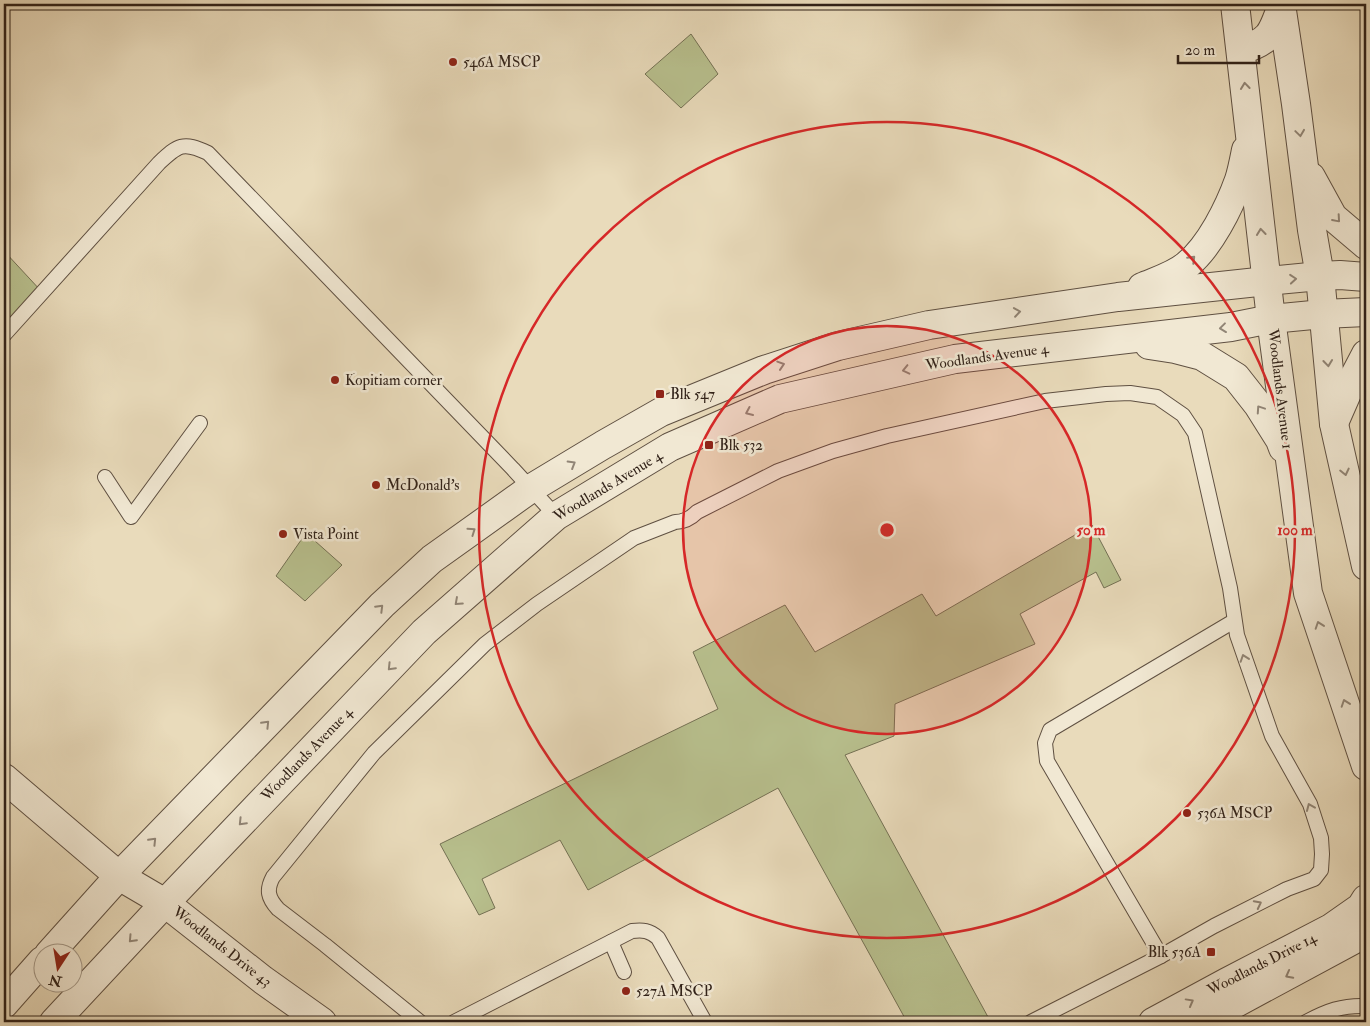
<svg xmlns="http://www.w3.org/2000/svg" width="1370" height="1026" viewBox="0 0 1370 1026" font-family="'IM FELL Double Pica',serif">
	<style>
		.green { fill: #b8c08e; stroke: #747154 }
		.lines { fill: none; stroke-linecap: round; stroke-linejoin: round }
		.service-casing { stroke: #5f5042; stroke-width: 16 }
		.minor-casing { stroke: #5f5042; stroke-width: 30 }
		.tertiary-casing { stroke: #5f5042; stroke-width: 30 }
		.service { stroke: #f1e8d3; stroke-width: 14 }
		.minor { stroke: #f1e8d3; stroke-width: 28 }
		.tertiary { stroke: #f1e8d3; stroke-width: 28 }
		.oneway { stroke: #918576 }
		.ring { fill: none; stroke: #d62828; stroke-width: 2.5 }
		.poi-dot { fill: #8f2418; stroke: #f1e8d3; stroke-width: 2 }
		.labels { text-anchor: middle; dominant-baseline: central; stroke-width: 5; stroke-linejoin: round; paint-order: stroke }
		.poi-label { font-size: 15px; fill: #312219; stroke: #f1e8d3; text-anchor: start }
		.street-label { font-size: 15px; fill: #312219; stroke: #f1e8d3 }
		.centre { fill: #d62828; stroke: #f1e8d3; stroke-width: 2.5 }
		.ring-label { font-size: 15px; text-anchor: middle; font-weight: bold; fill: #d62828; stroke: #f1e8d3; stroke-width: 5; stroke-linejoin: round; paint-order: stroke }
	</style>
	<rect width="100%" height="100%" fill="#e9dbbb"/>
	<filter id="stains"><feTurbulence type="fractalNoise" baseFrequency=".004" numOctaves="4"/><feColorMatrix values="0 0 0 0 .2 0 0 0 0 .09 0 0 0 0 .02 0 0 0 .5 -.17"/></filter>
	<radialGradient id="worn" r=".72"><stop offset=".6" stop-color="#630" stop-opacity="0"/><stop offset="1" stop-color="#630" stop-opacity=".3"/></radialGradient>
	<g class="green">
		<path d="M691,34L718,74L681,108L645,74Z"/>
		<path d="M4,251L42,292L4,333Z"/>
		<path d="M1092,525L1121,580L1104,588L1096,572L1020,614L1035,644L895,704L894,736L845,755L988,1017L979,1022H907L778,788L588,890L560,840L482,879L495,908L479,915L440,844L718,709L693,652L785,605L815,652L922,594L936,616Z"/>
		<path d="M306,533L342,565L305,601L276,576Z"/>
	</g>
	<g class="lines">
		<defs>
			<g id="service">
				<path d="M4,335L159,163C178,145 183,141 208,153L513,469L556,516"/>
				<path d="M105,477L131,517L200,423"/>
				<path d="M611,942L624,972"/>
				<path d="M1161,956L1047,761L1045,743L1050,730L1234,621"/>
				<path d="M420,1022L325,945L278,909C268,898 266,890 273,877L374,753L485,644L537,604L634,538L675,522C684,522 691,518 697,512L778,471L833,451L887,436L1045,401L1106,394L1130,393L1157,397L1183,415L1195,433L1230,588L1237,635L1272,736L1310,804L1321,838L1322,854L1321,870L1314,879L1287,889L1214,926L1161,956L1031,1022"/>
				<path d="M454,1022L632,931C643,930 649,930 658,938L705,1022"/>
				<path d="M1306,1022C1327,1011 1342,1005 1366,1006"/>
			</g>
			<g id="minor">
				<path d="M1320,276L1340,275L1366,277"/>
				<path d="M1323,314L1366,312"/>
				<path d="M4,778L119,876L165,903L263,980L322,1022"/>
				<path d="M1153,1022L1227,982L1331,928L1361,907L1366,899"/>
				<path d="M1201,1022L1366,933"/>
			</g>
			<g id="tertiary">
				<path d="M1235,4L1271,319L1308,593L1366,766"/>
				<path d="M1281,4L1296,104L1312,230L1320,276L1334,424L1366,566"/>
				<path d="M1241,50C1269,42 1272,34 1281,8"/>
				<path d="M1311,177L1333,217L1366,245"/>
				<path d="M1142,287C1156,281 1174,276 1187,265C1210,246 1229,208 1239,180C1242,171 1244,160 1246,150"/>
				<path d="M1149,345L1175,349L1202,356L1236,377L1258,405L1280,440L1283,448"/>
				<path d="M1334,423L1355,375L1366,354"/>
				<path d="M49,954L119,876L382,605L432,559L530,489L603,445L661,412L764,370L838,346L929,325L1118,297L1267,281L1320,276"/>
				<path d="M4,1004L42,961"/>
				<path d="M54,1022L165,903L424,632L556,516L670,447L780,399L955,359L1231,327L1271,319L1323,314"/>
			</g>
		</defs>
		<use href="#service" class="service-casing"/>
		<use href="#minor" class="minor-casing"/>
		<use href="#tertiary" class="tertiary-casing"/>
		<use href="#service" class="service"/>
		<use href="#minor" class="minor"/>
		<use href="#tertiary" class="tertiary"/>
	</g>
	<defs><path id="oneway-chevron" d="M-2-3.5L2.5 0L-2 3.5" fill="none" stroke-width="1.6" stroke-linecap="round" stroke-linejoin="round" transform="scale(1.25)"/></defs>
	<g class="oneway">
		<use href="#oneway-chevron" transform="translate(1245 86) rotate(-96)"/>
		<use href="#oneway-chevron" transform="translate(1300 133) rotate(82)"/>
		<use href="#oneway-chevron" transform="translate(1337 219) rotate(49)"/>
		<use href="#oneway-chevron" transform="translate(1261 232) rotate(-96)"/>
		<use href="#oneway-chevron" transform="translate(1192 259) rotate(-45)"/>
		<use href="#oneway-chevron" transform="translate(1293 279) rotate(-5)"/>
		<use href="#oneway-chevron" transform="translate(1017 312) rotate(-8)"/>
		<use href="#oneway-chevron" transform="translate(1223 328) rotate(173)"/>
		<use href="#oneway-chevron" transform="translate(1328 363) rotate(84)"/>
		<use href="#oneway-chevron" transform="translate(781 365) rotate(-18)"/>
		<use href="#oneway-chevron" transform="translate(906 370) rotate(167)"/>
		<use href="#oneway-chevron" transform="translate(1260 409) rotate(-124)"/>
		<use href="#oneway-chevron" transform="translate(749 412) rotate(156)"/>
		<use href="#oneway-chevron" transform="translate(572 464) rotate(-31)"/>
		<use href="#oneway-chevron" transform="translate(1345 472) rotate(77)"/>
		<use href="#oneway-chevron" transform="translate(472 531) rotate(-35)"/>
		<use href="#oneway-chevron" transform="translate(458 602) rotate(138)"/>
		<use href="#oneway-chevron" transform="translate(380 608) rotate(-45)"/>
		<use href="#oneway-chevron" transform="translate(1319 625) rotate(-109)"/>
		<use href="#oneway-chevron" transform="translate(1244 658) rotate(-109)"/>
		<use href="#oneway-chevron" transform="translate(391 667) rotate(134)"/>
		<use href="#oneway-chevron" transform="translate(1345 703) rotate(-109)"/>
		<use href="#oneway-chevron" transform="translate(266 724) rotate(-46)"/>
		<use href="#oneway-chevron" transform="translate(1310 807) rotate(-113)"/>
		<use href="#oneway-chevron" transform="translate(242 822) rotate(134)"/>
		<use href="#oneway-chevron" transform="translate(153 841) rotate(-46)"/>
		<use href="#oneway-chevron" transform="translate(1258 904) rotate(-27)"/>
		<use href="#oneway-chevron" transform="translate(132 939) rotate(133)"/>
		<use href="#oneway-chevron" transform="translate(1289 975) rotate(152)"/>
		<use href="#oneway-chevron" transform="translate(1190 1002) rotate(-29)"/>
	</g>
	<circle cx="887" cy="530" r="204" fill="#d62828" fill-opacity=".12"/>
	<g class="ring">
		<circle cx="887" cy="530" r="204"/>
		<circle cx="887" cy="530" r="408"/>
	</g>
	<g class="poi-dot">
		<circle cx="453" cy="62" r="5"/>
		<circle cx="335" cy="380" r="5"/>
		<rect x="655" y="389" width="10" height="10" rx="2.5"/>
		<rect x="704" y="440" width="10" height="10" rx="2.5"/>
		<circle cx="376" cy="485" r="5"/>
		<circle cx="283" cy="534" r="5"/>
		<circle cx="1187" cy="813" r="5"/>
		<rect x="1206" y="947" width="10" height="10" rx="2.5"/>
		<circle cx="626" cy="991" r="5"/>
	</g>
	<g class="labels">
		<g class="poi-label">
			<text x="463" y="62">546A MSCP</text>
			<text x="345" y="380">Kopitiam corner</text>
			<text x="670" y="394">Blk 547</text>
			<text x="719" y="445">Blk 532</text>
			<text x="386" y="485">McDonald's</text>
			<text x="293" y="534">Vista Point</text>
			<text x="1197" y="813">536A MSCP</text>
			<text x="1201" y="952" text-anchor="end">Blk 536A</text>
			<text x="636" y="991">527A MSCP</text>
		</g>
		<g class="street-label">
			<text transform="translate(987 357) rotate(-8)">Woodlands Avenue 4</text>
			<text transform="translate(1280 389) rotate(83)">Woodlands Avenue 1</text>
			<text transform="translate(608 486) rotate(-31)">Woodlands Avenue 4</text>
			<text transform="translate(307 754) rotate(-46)">Woodlands Avenue 4</text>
			<text transform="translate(222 947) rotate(38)">Woodlands Drive 43</text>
			<text transform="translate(1262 964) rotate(-27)">Woodlands Drive 14</text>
		</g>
	</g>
	<circle cx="887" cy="530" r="8" class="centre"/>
	<g class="ring-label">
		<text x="1091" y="535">50 m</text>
		<text x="1295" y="535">100 m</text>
	</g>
	<rect width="1370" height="1026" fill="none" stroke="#e9dbbb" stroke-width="20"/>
	<rect x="5" y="5" width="1360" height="1016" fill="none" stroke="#312219" stroke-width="2.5"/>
	<rect x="10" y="10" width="1350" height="1006" fill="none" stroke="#312219"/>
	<g transform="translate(58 968) rotate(192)"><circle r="24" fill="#f1e8d3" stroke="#a49989"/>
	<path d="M0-4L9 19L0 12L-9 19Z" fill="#8f2418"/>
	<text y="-8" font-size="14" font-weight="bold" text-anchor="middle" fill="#312219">N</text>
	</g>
	<path d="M1178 55v8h81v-8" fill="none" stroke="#312219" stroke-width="2.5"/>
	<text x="1185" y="55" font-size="15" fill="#312219" stroke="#f1e8d3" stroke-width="4" paint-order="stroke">20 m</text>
	<rect width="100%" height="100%" filter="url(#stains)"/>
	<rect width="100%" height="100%" fill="url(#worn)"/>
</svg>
